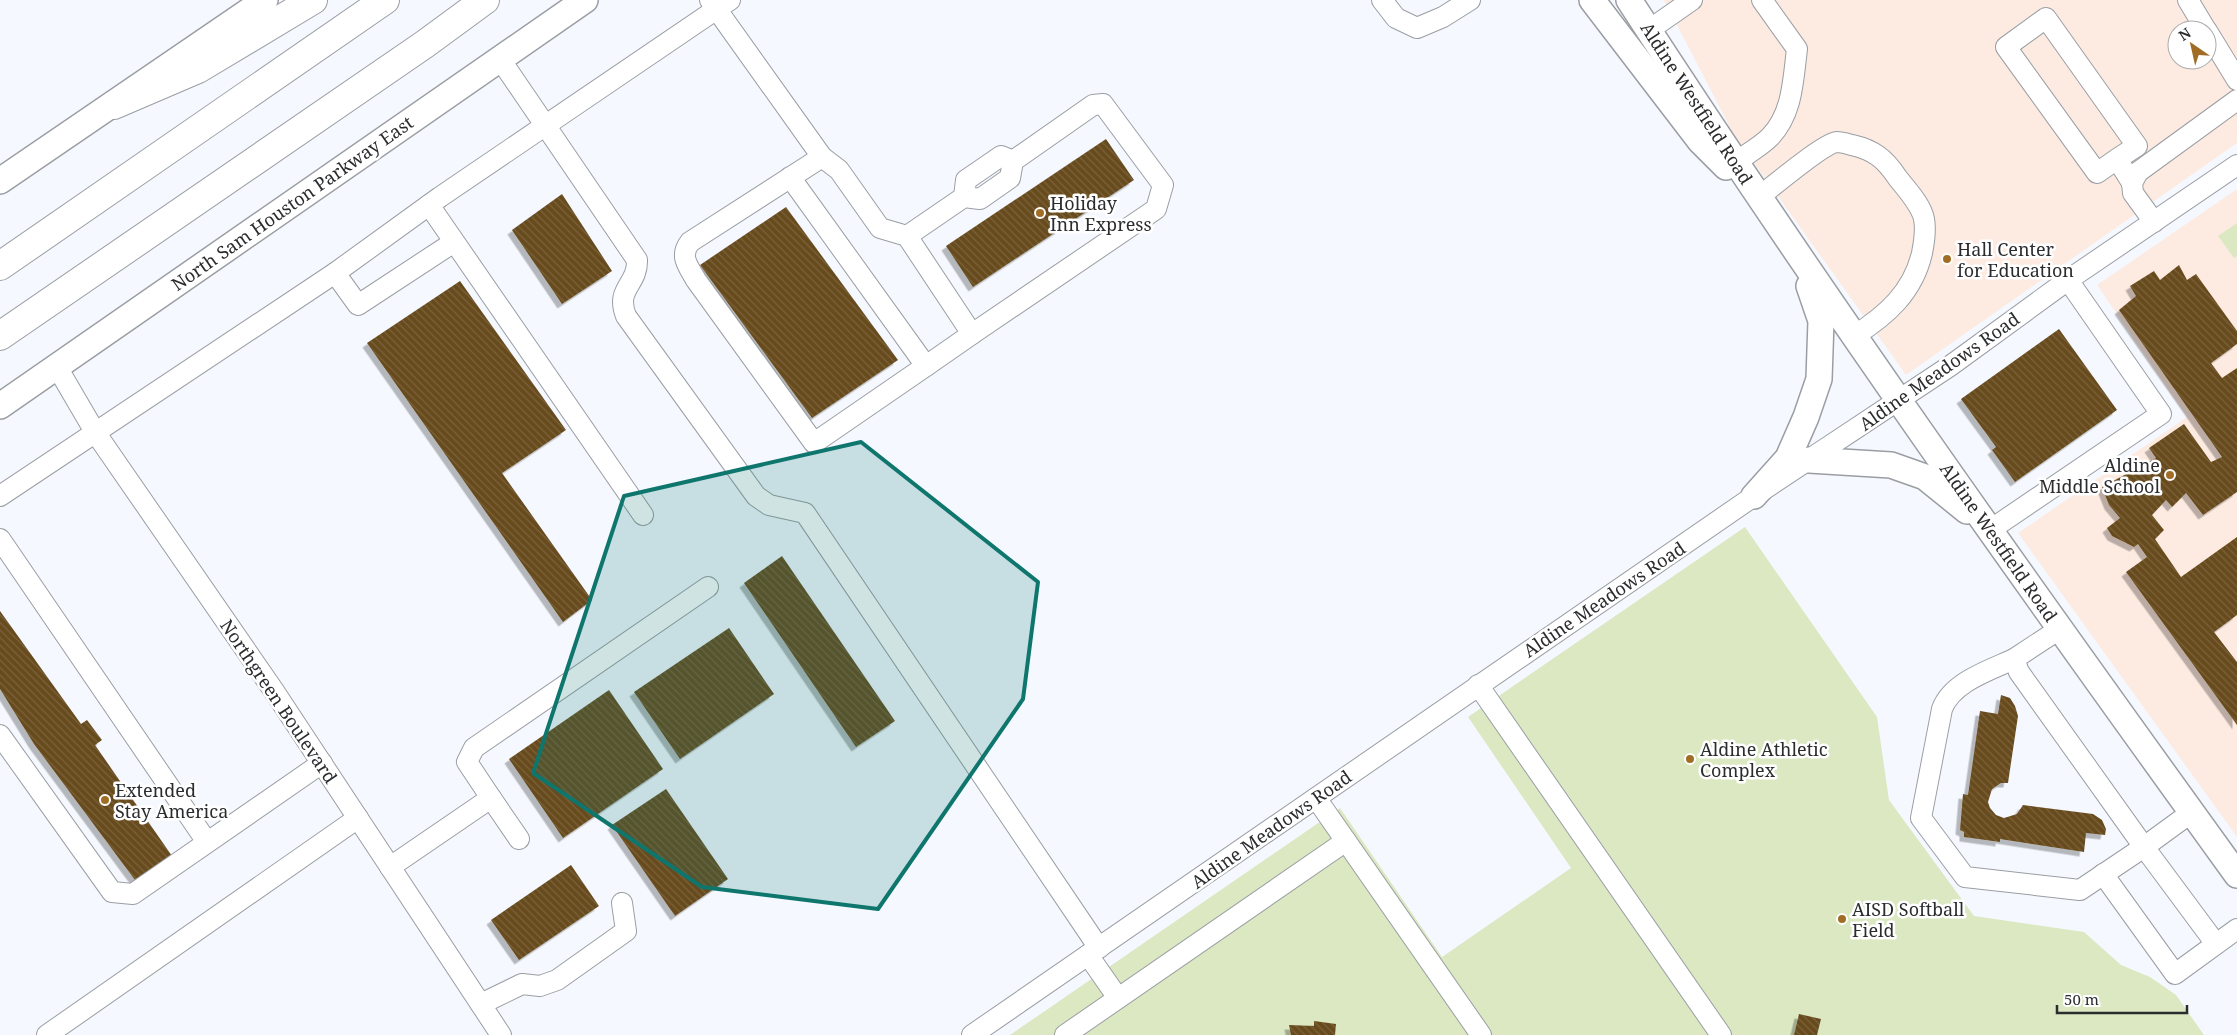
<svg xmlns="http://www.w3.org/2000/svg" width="2237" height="1035" viewBox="0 0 2237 1035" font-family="'Noto Serif',serif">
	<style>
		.education { fill: #fdebe1; fill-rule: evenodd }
		.garden { fill: #dbe8c2 }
		.building { fill: url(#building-back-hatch); filter: url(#shadow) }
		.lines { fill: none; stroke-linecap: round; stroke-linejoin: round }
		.minor-casing { stroke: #9a9ea3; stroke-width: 22 }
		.major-casing { stroke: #9a9ea3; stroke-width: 28 }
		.highway-casing { stroke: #9a9ea3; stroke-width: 30 }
		.minor { stroke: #fff; stroke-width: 20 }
		.major { stroke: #fff; stroke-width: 25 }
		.highway { stroke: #fff; stroke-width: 28 }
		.marked { fill: #0f766e; fill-opacity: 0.2; stroke: #0f766e; stroke-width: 4; stroke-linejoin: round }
		.poi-dot { fill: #a16d25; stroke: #fff; stroke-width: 2 }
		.labels { text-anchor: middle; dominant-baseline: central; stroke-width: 5; stroke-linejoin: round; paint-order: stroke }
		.street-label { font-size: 18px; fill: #2b2c2e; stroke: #fff }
		.poi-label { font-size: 18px; fill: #2b2c2e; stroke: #fff; text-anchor: start }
	</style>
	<defs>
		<pattern id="building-back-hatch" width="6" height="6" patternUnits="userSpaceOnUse" patternTransform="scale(1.25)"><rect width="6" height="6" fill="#684b1d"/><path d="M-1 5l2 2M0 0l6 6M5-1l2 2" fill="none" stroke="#79623e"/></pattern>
		<filter id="shadow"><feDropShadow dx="-4.5" dy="4.5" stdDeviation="0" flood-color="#0004"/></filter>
	</defs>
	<rect width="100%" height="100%" fill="#f5f9ff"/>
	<g class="education">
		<path d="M1664,0H2237V143L1906,375L1734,135ZM2177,30H2207V60H2177Z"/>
		<path d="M2237,189V837L2018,533L2187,417L2097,285Z"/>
	</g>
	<g class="garden">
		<path d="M2237,223V256L2234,258L2218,236Z"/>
		<path d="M1745,527L1877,717L1889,800L1974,916L2084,932L2121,965L2150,977L2176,995L2204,1035H1010L1340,808L1442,957L1571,868L1468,717Z"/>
	</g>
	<g class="building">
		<path d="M1106,139L1134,180L973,287L946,246Z"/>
		<path d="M562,194L612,271L562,304L512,230Z"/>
		<path d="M786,207L898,360L812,418L700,265Z"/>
		<path d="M2179,265L2187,280L2196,274L2237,331V344L2211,363L2222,378L2237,368V492L2203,515L2186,493L2172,507L2166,500L2152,515L2164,530L2155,539L2181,577L2237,537V615L2214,632L2237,662V725L2126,572L2147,557L2138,544L2134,547L2112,536L2107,528L2120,518L2109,505L2102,487L2156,458L2149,448L2184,424L2211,462L2222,457L2119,310L2136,296L2130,286L2154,271L2160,280Z"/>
		<path d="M460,281L566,430L502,473L592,600L563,622L367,343Z"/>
		<path d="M2059,329L2117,410L2015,482L1992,450L1996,447L1961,399Z"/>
		<path d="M782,556L895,721L856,747L744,583Z"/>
		<path d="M0,611L81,724L87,720L102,740L95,745L172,856L135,880L34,744L0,689Z"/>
		<path d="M729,628L774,694L680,759L634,692Z"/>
		<path d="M609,690L663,769L563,838L509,759Z"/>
		<path d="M2001,695L2010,698L2015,706L2018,716L2008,783H2001L1992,789L1988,802L1990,808L1996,815L2004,818L2017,814L2023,805L2093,814L2102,820L2106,829L2105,835L2086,833L2084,852L2000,839V842L1964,837V832L1960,830L1963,794L1968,795L1980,711L1998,714Z"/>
		<path d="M666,789L728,879L675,916L612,825Z"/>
		<path d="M571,865L599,906L519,960L491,920Z"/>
		<path d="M1799,1014L1821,1019L1817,1035H1794Z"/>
		<path d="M1314,1021L1336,1024L1335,1035H1291L1289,1025L1314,1026Z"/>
	</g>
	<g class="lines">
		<defs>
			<g id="minor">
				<path d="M710,0L822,157L690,242C679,256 688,266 696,280L814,443L926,366L790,177"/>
				<path d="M1382,0L1396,18L1417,28L1443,17L1470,0"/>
				<path d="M2188,0L2206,30"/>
				<path d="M1649,30L1692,0"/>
				<path d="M2207,31L2237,80"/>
				<path d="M500,59L637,260C638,285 615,288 626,316L756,496L769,505L805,513L1099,948"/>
				<path d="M822,157L839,170L880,228L907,236L964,197L980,199L1010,178L1013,161L1093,105L1103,104L1163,185L1156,209L972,334L907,236"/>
				<path d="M2117,159L2137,146L2046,18L2006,47L2097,173L2117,159L2132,183"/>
				<path d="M1736,162C1747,154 1761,146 1770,137C1793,113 1793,80 1797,49L1762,0"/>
				<path d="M964,197L966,180L1001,156L1013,161"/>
				<path d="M1759,197C1772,187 1824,143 1837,142C1842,142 1848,144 1852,145C1874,150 1885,159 1897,177C1906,189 1921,204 1924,219C1926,229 1924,243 1922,253C1913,292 1887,315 1854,336"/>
				<path d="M429,205L643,515"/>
				<path d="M2154,222L2133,193L2132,183L2138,172L2237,100"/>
				<path d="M335,273L358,305L454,242"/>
				<path d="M926,366L972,334"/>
				<path d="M57,367L95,432L274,691L501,1035"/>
				<path d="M0,496L335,273L440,197L730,0"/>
				<path d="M1990,530L2161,414L2068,280"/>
				<path d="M0,539L207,842"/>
				<path d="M2061,628L2014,659L2019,672L2144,847L2192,812"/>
				<path d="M2014,659C1990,670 1952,682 1942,709L1921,818L1965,877L2080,890L2144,847L2216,944"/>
				<path d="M1478,685L1721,1035"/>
				<path d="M0,735L112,892L133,894L322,763"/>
				<path d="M491,798L519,839"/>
				<path d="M1316,798L1481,1035"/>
				<path d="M390,867L491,798L467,762L474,748L708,587"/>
				<path d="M2103,874L2175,974L2237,929"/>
				<path d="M1088,955L1118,998"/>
				<path d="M481,1004L522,984L540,986L557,980L626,931L622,903"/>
				<path d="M47,1035L358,818"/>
				<path d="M972,1035L1754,496L1950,366L2068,280L2237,165"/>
				<path d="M1065,1035L1346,841"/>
			</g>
			<g id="major">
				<path d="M1592,0L1700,141L1726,167"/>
				<path d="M1629,0C1822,298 2029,587 2237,875"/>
				<path d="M0,181L265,0"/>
				<path d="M0,406L585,0"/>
				<path d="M1809,460L1891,465L1925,477L1967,511"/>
				<path d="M1754,496L1788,458L1806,417L1819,379L1821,321L1809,286"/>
			</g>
			<g id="highway">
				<path d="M114,105L198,69L313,0"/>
				<path d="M0,266L385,0"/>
				<path d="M0,336L425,44L485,0"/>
			</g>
		</defs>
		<use href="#minor" class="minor-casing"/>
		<use href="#major" class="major-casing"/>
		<use href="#highway" class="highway-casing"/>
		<use href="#minor" class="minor"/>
		<use href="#major" class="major"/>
		<use href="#highway" class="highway"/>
	</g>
	<path class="marked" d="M861,442L1038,582L1023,699L878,909L702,887L533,773L624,496Z"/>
	<g class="poi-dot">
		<circle cx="1040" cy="213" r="5"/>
		<circle cx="1947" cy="259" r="5"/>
		<circle cx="2170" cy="475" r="5"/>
		<circle cx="1690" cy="759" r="5"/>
		<circle cx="105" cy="800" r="5"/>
		<circle cx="1842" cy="919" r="5"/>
	</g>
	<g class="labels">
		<g class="street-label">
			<text transform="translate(1697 103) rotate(57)">Aldine Westfield Road</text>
			<text transform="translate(292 203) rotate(-35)">North Sam Houston Parkway East</text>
			<text transform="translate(1939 371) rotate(-35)">Aldine Meadows Road</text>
			<text transform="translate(1999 542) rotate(55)">Aldine Westfield Road</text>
			<text transform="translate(1604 599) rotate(-34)">Aldine Meadows Road</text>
			<text transform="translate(279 701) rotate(56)">Northgreen Boulevard</text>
			<text transform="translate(1271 829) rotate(-35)">Aldine Meadows Road</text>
		</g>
		<g class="poi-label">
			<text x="1050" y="203">Holiday<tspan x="1050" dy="21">Inn Express</tspan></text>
			<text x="1957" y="249">Hall Center<tspan x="1957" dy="21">for Education</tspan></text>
			<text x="2160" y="465" text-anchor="end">Aldine<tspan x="2160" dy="21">Middle School</tspan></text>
			<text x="1700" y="749">Aldine Athletic<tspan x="1700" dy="21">Complex</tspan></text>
			<text x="115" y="790">Extended<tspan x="115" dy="21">Stay America</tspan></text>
			<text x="1852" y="909">AISD Softball<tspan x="1852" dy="21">Field</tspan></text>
		</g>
	</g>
	<g transform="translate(2192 45) rotate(326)"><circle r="24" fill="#ffffff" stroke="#aaabab"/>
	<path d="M0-4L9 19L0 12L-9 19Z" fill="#a16d25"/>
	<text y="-8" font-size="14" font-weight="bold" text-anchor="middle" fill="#2b2c2e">N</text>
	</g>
	<path d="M2057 1005v8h130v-8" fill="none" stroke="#2b2c2e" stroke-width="2.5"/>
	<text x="2064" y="1005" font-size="15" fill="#2b2c2e" stroke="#ffffff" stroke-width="4" paint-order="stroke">50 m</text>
</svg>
